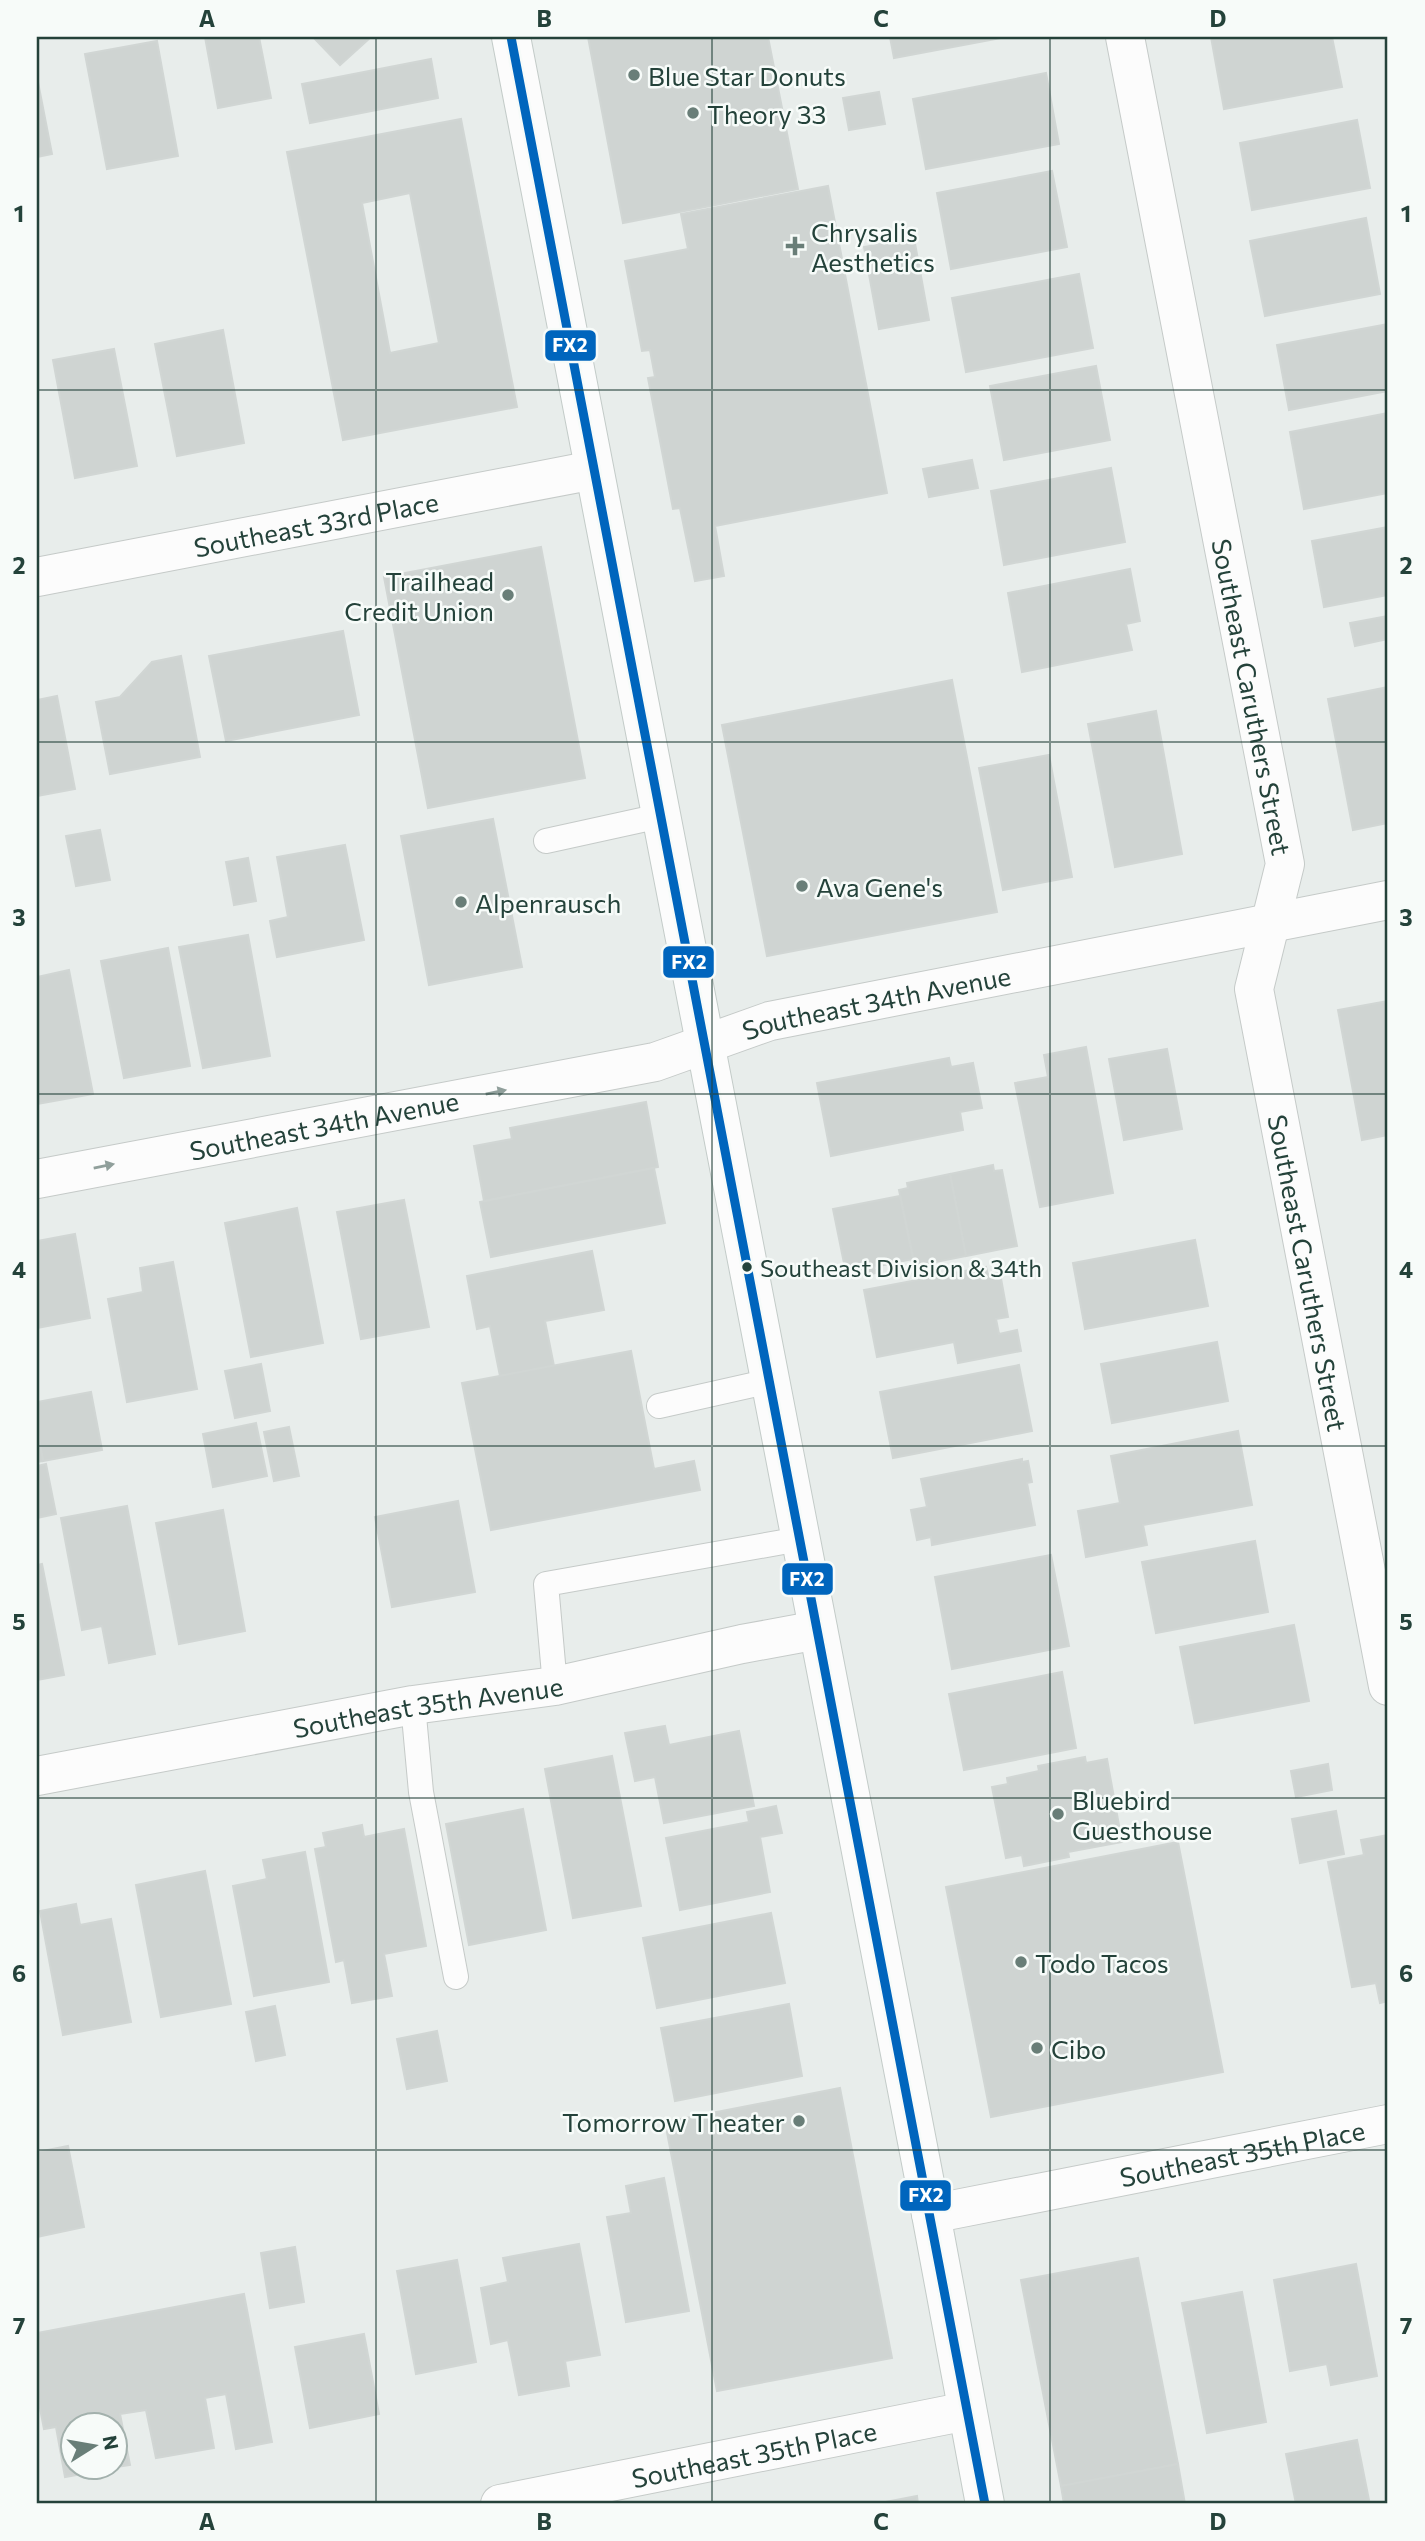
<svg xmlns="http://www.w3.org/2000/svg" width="1425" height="2541" viewBox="0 0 1425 2541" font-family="Commissioner,sans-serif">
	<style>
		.building { fill: #cfd4d2; stroke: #d1d6d4; stroke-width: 2; fill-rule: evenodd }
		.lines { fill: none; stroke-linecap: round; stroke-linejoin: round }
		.service-casing { stroke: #c5cac8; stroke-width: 26 }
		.minor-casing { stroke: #c5cac8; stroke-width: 40 }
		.secondary-casing { stroke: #c3cbc8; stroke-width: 40 }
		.service { stroke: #fcfcfc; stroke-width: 24 }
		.minor { stroke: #fcfcfc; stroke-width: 38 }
		.secondary { stroke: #fcfcfc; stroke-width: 38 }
		.bus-1-casing { stroke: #f7fbf9; stroke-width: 14 }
		.bus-1 { stroke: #0065bd; stroke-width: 9 }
		.oneway { fill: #909f9b }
		.grid { fill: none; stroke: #24423a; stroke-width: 2; stroke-opacity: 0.55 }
		.poi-dot { fill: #697e78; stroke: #f7fbf9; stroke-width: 2.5 }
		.bus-dot { fill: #24423a; stroke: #f7fbf9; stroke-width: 2.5 }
		.labels { text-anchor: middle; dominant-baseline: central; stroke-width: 5; stroke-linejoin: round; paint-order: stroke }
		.bus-label { font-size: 24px; fill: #24423a; stroke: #f7fbf9; text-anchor: start }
		.poi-label { font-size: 26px; fill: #24423a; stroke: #f7fbf9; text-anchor: start }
		.street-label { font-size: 26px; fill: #24423a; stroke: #f7fbf9 }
		.line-badge { stroke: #f7fbf9; stroke-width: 2.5 }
		.badge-label { font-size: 19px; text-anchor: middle; font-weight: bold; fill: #fff }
		.neatline { fill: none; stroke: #24423a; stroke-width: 2.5 }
		.grid-label { font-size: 23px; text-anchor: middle; font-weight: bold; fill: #24423a }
	</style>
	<rect width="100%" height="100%" fill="#e8edeb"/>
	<g class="building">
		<path d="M205,37H259L271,98L218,108Z"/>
		<path d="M316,37H371L340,65L314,38Z"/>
		<path d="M588,37H768L798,189L623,223Z"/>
		<path d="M890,37H1006L894,58Z"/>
		<path d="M1211,37H1332L1342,87L1224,109Z"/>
		<path d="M157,41L178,156L107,169L85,54Z"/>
		<path d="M431,59L438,98L310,123L302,84Z"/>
		<path d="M1046,73L1059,144L926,169L913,99Z"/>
		<path d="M37,77L52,154L37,157Z"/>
		<path d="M879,92L885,124L849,130L843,98Z"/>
		<path d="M461,119L517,407L343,440L287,152ZM410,193L439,343L390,353L362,203Z"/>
		<path d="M1357,120L1370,188L1252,210L1240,143Z"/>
		<path d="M1052,171L1067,247L951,269L937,193Z"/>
		<path d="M828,186L887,493L715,526L724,576L695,581L680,508L673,509L648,378L655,377L650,350L642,351L625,261L688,249L681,214Z"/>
		<path d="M1366,218L1380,294L1265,316L1250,241Z"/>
		<path d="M914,238L929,320L879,329L864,247Z"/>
		<path d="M1079,274L1093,348L966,372L952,298Z"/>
		<path d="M1388,324V391L1289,410L1277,345Z"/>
		<path d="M223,330L244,443L177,456L155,344Z"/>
		<path d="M114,349L137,466L75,478L53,360Z"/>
		<path d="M1096,366L1110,440L1004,460L990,386Z"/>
		<path d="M1388,413V493L1304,509L1290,432Z"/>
		<path d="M972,460L978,488L929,497L923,469Z"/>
		<path d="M1111,468L1125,542L1004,565L991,491Z"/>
		<path d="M1388,527V595L1324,607L1312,541Z"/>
		<path d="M541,547L585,778L428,808L384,577Z"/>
		<path d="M1130,569L1140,621L1126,624L1132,650L1022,672L1008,593Z"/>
		<path d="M1388,616V639L1355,646L1350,623Z"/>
		<path d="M343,631L359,715L226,741L209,656Z"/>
		<path d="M181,656L200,757L110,774L96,702L120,697L152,662Z"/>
		<path d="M952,680L997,912L767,956L722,725Z"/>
		<path d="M1388,687V823L1353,830L1328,699Z"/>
		<path d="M57,696L75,789L37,796V700Z"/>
		<path d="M1156,711L1182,854L1115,867L1088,724Z"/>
		<path d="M1049,755L1072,877L1003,890L979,768Z"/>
		<path d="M493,819L522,967L429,985L401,836Z"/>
		<path d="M100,830L110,880L76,886L66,836Z"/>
		<path d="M345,845L364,940L277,957L270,921L288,917L277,857Z"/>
		<path d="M248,858L256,901L234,905L226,862Z"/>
		<path d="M248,935L270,1056L203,1068L179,947Z"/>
		<path d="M168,948L190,1066L124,1078L101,961Z"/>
		<path d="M69,970L93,1094L37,1104V977Z"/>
		<path d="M1388,1001V1135L1362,1140L1338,1010Z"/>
		<path d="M1086,1047L1113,1193L1040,1207L1015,1083L1048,1077L1044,1055Z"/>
		<path d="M1167,1049L1182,1129L1124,1140L1109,1059Z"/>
		<path d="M949,1058L951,1067L973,1063L982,1108L960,1112L963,1130L831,1156L817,1083Z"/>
		<path d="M646,1102L658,1167L484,1201L474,1146L512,1139L510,1128Z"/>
		<path d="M993,1165L994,1171L1002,1170L1017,1246L966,1256L950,1174Z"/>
		<path d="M654,1168L665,1223L491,1257L480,1202Z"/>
		<path d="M950,1174L966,1256L915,1266L899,1190L908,1188L907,1183Z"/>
		<path d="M900,1196L913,1259L874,1267L876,1273L847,1278L833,1209Z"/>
		<path d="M404,1200L429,1327L361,1339L337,1212Z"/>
		<path d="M297,1208L323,1343L251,1357L225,1223Z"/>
		<path d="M75,1234L90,1318L37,1328V1241Z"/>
		<path d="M1195,1240L1208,1306L1085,1329L1073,1263Z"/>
		<path d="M592,1251L604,1310L545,1321L554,1366L500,1376L490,1326L477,1329L467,1276Z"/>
		<path d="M173,1262L197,1389L127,1402L108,1299L143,1292L140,1268Z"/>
		<path d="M986,1267L988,1275L1000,1273L1008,1317L996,1319L999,1334L1017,1330L1021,1351L958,1363L954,1342L877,1357L864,1290Z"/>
		<path d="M1217,1342L1228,1401L1112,1423L1101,1364Z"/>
		<path d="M631,1351L654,1469L694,1461L700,1490L491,1530L462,1383Z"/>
		<path d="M261,1364L270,1411L235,1418L225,1371Z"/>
		<path d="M1019,1365L1032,1431L893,1458L880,1392Z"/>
		<path d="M91,1392L102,1450L43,1461L37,1428V1402Z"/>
		<path d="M256,1423L267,1476L213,1487L203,1434Z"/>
		<path d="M289,1427L299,1476L274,1481L264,1432Z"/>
		<path d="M37,1428L43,1461L37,1462Z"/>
		<path d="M1238,1431L1252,1505L1143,1525L1147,1545L1086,1557L1078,1511L1120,1503L1111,1456Z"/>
		<path d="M1022,1459V1462L1028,1461L1032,1482L1027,1483L1035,1525L932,1545L931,1537L917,1540L911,1510L927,1507L921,1479Z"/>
		<path d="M46,1464L56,1514L37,1518V1466Z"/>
		<path d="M458,1501L475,1592L392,1607L375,1517Z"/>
		<path d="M127,1506L155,1654L109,1663L102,1626L82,1630L61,1518Z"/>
		<path d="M223,1510L245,1631L179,1644L156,1523Z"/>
		<path d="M1255,1541L1268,1612L1156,1633L1142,1562Z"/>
		<path d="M1051,1555L1069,1646L952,1669L935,1577Z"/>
		<path d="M42,1564L64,1675L37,1680V1565Z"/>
		<path d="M1294,1625L1309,1701L1195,1723L1180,1647Z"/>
		<path d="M1062,1672L1076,1748L964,1770L949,1694Z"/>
		<path d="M665,1726L669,1745L739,1731L754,1806L664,1823L655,1777L635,1781L625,1733Z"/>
		<path d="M612,1756L641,1906L573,1918L545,1769Z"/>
		<path d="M1085,1757L1086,1763L1107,1759L1122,1842L1068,1852L1069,1857L1024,1866L1022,1855L1006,1858L992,1787L1008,1784L1007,1778L1039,1771L1038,1766Z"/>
		<path d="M1328,1764L1332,1790L1296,1797L1291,1771Z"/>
		<path d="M776,1806L782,1833L760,1837L770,1892L680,1910L666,1838L749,1822L747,1812Z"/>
		<path d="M523,1809L546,1930L469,1945L446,1824Z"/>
		<path d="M1336,1811L1344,1854L1300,1863L1292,1819Z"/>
		<path d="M362,1825L364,1837L404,1829L426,1946L384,1954L392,1996L352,2003L344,1960L336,1962L315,1849L326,1847L323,1833Z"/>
		<path d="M1388,1835V2001L1380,2003L1376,1983L1352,1987L1328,1862L1364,1855L1361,1840Z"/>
		<path d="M1178,1842L1223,2072L991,2117L946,1887Z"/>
		<path d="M305,1852L329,1982L254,1996L233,1886L267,1879L263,1860Z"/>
		<path d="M205,1871L231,2004L161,2017L136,1885Z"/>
		<path d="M76,1904L80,1925L111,1919L131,2022L63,2035L40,1911Z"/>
		<path d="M771,1913L785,1983L657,2008L643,1938Z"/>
		<path d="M789,2004L802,2076L675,2101L661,2028Z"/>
		<path d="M275,2006L285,2055L256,2061L246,2012Z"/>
		<path d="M437,2031L447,2081L407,2089L397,2039Z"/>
		<path d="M840,2088L892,2358L717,2391L665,2122Z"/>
		<path d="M68,2146L84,2227L37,2237V2152Z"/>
		<path d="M664,2178L689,2311L626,2322L607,2217L631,2213L626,2186Z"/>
		<path d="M579,2244L600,2355L565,2361L569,2386L519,2395L508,2340L491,2344L481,2288L508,2282L503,2258Z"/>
		<path d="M295,2247L304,2302L270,2308L261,2253Z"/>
		<path d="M1138,2258L1178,2464L1061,2486L1021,2280Z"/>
		<path d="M457,2260L476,2362L416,2374L397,2271Z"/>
		<path d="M1356,2264L1377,2376L1331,2385L1327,2364L1290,2371L1274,2280Z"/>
		<path d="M1242,2292L1266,2422L1207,2433L1182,2303Z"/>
		<path d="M244,2294L272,2442L236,2449L226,2394L205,2398L214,2448L156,2458L146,2410L120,2414L130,2465L116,2467V2426H74V2468H115L65,2477L56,2427L44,2429L37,2393V2333Z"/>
		<path d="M364,2334L379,2414L310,2428L295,2347Z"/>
		<path d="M1357,2440L1369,2500L1345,2504H1296L1286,2454Z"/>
		<path d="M1178,2464L1185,2504H1064L1061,2486Z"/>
		<path d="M917,2496L918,2504H875Z"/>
	</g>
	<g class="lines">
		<defs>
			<g id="service">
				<path d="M546,841L660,816"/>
				<path d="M659,1406L770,1381"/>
				<path d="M555,1686L546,1584L800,1539"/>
				<path d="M413,1705L421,1792L456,1977"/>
			</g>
			<g id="minor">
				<path id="s1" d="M1125,37L1285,864L1254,989L1388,1686"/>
				<path id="s2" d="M37,577L594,470"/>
				<path id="s3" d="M37,1179L655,1062L770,1021L1388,900"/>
				<path id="s4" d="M37,1776L413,1705L555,1686L742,1644L818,1630"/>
				<path id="s5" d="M931,2214L1388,2124"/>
				<path id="s6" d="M500,2504L967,2411"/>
			</g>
			<path id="secondary" d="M511,37L931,2214L985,2504"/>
		</defs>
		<use href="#service" class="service-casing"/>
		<use href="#minor" class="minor-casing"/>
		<use href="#secondary" class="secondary-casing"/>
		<use href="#service" class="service"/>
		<use href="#minor" class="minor"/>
		<use href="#secondary" class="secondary"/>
		<defs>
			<path id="bus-1" d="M511,37L985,2504"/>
		</defs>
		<use href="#bus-1" class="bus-1-casing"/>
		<use href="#bus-1" class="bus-1"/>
	</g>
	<defs><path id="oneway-solid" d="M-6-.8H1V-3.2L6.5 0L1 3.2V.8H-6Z" transform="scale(1.75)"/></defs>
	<g class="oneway">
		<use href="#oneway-solid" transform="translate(496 1092) rotate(-11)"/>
		<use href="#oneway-solid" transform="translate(104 1166) rotate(-11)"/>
	</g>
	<path class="grid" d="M376,37V2504M712,37V2504M1050,37V2504M37,390H1388M37,742H1388M37,1094H1388M37,1446H1388M37,1798H1388M37,2150H1388"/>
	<g class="poi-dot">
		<circle cx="634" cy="75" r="7"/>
		<circle cx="693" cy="113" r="7"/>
		<path d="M791.5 235.5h7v7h7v7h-7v7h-7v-7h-7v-7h7z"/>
		<circle cx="508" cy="595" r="7"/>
		<circle cx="802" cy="886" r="7"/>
		<circle cx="461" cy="902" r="7"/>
		<circle cx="1058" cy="1814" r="7"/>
		<circle cx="1021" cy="1962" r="7"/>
		<circle cx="1037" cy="2048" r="7"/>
		<circle cx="799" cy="2121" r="7"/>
	</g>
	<circle class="bus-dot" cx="747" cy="1267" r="6"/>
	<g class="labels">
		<g class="bus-label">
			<text x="760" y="1267">Southeast Division &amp; 34th</text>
		</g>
		<g class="poi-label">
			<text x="648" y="75">Blue Star Donuts</text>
			<text x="707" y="113">Theory 33</text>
			<text x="811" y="231">Chrysalis<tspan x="811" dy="30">Aesthetics</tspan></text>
			<text x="494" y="580" text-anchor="end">Trailhead<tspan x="494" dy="30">Credit Union</tspan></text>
			<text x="816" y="886">Ava Gene's</text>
			<text x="475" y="902">Alpenrausch</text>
			<text x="1072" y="1799">Bluebird<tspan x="1072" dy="30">Guesthouse</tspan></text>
			<text x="1035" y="1962">Todo Tacos</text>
			<text x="1051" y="2048">Cibo</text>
			<text x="785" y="2121" text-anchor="end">Tomorrow Theater</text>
		</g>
		<g class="street-label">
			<text stroke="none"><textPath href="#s2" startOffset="284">Southeast 33rd Place</textPath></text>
			<text stroke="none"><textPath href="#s1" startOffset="672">Southeast Caruthers Street</textPath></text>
			<text stroke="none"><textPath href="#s3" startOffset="859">Southeast 34th Avenue</textPath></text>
			<text stroke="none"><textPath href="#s3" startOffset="292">Southeast 34th Avenue</textPath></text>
			<text stroke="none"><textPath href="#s1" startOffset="1260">Southeast Caruthers Street</textPath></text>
			<text stroke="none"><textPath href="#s4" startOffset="397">Southeast 35th Avenue</textPath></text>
			<text stroke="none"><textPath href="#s5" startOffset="317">Southeast 35th Place</textPath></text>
			<text stroke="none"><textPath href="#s6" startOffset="259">Southeast 35th Place</textPath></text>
		</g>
	</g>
	<g class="line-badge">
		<rect x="544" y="329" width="53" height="33" rx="7" fill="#0065bd"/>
		<rect x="662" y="945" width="53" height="34" rx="7" fill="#0065bd"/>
		<rect x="781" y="1562" width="53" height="34" rx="7" fill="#0065bd"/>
		<rect x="899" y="2179" width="53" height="33" rx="7" fill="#0065bd"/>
	</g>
	<g class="badge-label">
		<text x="570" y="352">FX2</text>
		<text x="689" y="969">FX2</text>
		<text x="807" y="1586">FX2</text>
		<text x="926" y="2202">FX2</text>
	</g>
	<rect width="1425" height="2541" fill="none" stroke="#f7fbf9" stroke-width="77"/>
	<g transform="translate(94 2446) rotate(79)"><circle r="33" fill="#f7fbf9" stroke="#a3b1ad" stroke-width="2"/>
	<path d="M0-5L12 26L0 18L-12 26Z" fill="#697e78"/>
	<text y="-10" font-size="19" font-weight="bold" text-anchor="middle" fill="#24423a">N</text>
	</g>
	<rect x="38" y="38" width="1348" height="2464" class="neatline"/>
	<g class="grid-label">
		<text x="207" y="27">A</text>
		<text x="544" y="27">B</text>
		<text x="881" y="27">C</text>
		<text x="1218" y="27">D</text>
		<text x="19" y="222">1</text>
		<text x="1406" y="222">1</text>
		<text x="19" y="574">2</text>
		<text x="1406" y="574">2</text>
		<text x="19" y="926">3</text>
		<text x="1406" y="926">3</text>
		<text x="19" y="1278">4</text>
		<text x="1406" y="1278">4</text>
		<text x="19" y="1630">5</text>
		<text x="1406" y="1630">5</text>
		<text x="19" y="1982">6</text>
		<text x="1406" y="1982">6</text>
		<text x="19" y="2334">7</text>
		<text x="1406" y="2334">7</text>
		<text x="207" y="2530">A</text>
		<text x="544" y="2530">B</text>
		<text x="881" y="2530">C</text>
		<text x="1218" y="2530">D</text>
	</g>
</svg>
